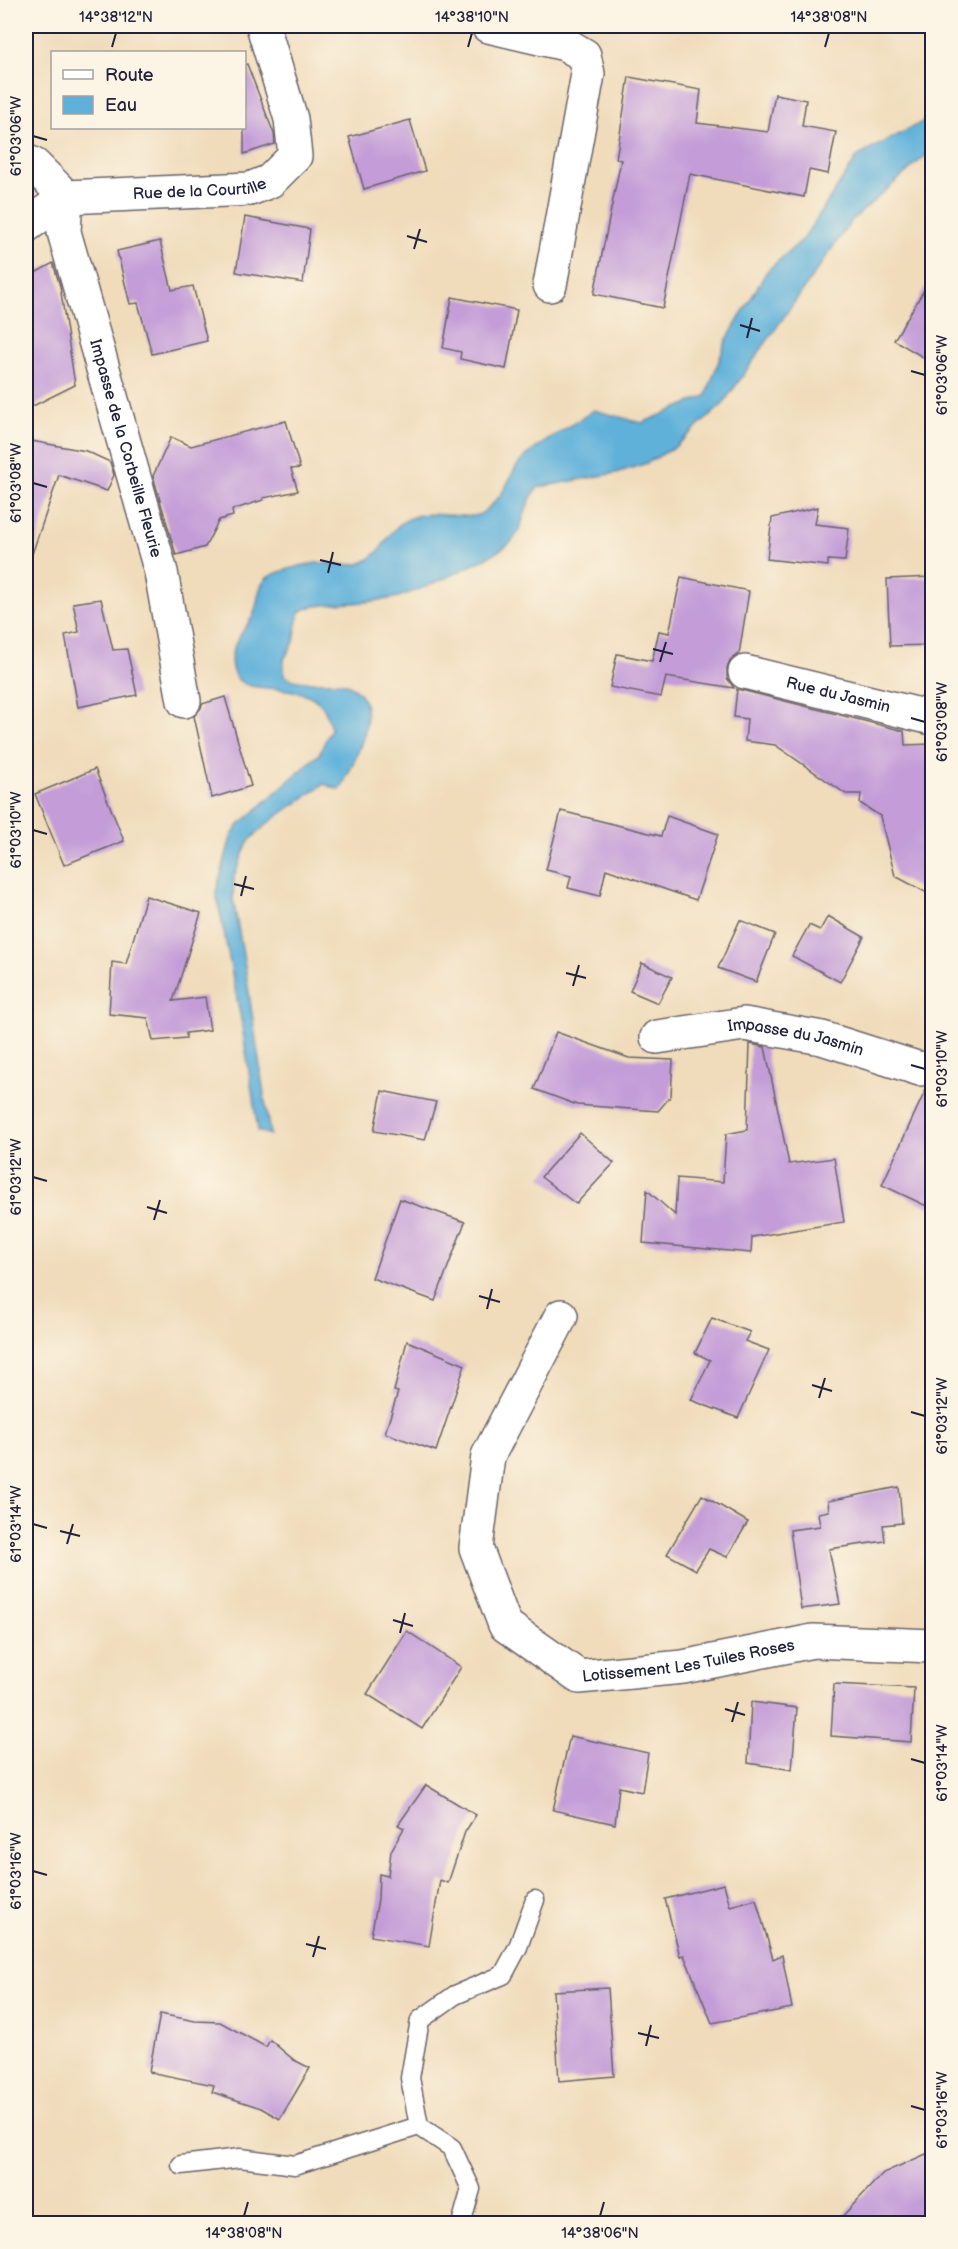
<svg xmlns="http://www.w3.org/2000/svg" width="958" height="2249" viewBox="0 0 958 2249" font-family="'Balsamiq Sans',sans-serif">
	<style>
		.water { fill: #5fb1da; stroke: #406a8a; stroke-width: 1.5 }
		.building { fill: #c39cd8 }
		.lines { fill: none; stroke-linecap: round; stroke-linejoin: round }
		.service-casing { stroke: #6a6368; stroke-width: 21 }
		.minor-casing { stroke: #6a6368; stroke-width: 36 }
		.service { stroke: #fff; stroke-width: 18 }
		.minor { stroke: #fff; stroke-width: 33 }
		.ticks { fill: none; stroke: #22223b; stroke-width: 2 }
		.labels { text-anchor: middle; dominant-baseline: central; stroke-width: 4.5; stroke-linejoin: round; paint-order: stroke }
		.street-label { font-size: 16px; fill: #22223b; stroke: #fcf5e5 }
		.neatline { fill: none; stroke: #22223b; stroke-width: 2 }
		.ticks-label { font-size: 15px; text-anchor: middle; fill: #22223b }
	</style>
	<rect width="100%" height="100%" fill="#fcf5e5"/>
	<filter id="ink" filterUnits="userSpaceOnUse"><feTurbulence type="fractalNoise" baseFrequency=".0167" numOctaves="2"/><feDisplacementMap in="SourceGraphic" scale="12" xChannelSelector="R" yChannelSelector="G"/><feConvolveMatrix kernelMatrix="1 2 1 2 8 2 1 2 1" color-interpolation-filters="sRGB"/></filter>
	<filter id="wash" filterUnits="userSpaceOnUse"><feTurbulence type="fractalNoise" baseFrequency=".008" numOctaves="4" result="noise"/><feDisplacementMap in="SourceGraphic" scale="24" xChannelSelector="R" yChannelSelector="G"/><feGaussianBlur stdDeviation="1.35" result="paint"/><feColorMatrix in="noise" values="0 0 0 0 0 0 0 0 0 0 0 0 0 0 0 0 0 1.4 0 .05"/><feComposite in="paint" operator="in"/></filter>
	<g filter="url(#wash)">
		<rect width="100%" height="100%" fill="#f0dcbb"/>
		<path class="water" d="M932,115V150L852,220L722,405L675,447L647,463L616,473L539,487C525,500 525,524 513,540C500,555 419,591 398,597C374,603 340,603 315,606L305,609L299,613L294,642L284,659V675C300,687 326,679 344,683C349,684 352,687 356,690C383,712 352,766 340,790L324,784L268,823L248,842L234,876L233,899L245,966L270,1135L258,1131L241,1019L216,892L231,837L238,826L319,754L331,729C329,722 327,713 323,707C301,677 245,699 234,674C225,655 239,636 250,621C260,608 255,590 266,579C273,572 306,564 317,563C334,562 351,569 366,561C390,548 386,523 420,515C437,511 471,521 482,513C490,507 499,498 504,490C510,480 514,466 523,459C544,440 571,426 594,410L642,423L706,396L726,341L767,271L803,239L858,156L928,119Z"/>
		<g id="blocks">
			<g class="building">
				<path d="M247,64L274,134L275,144L244,154V65Z"/>
				<path d="M629,77L701,90L697,123L768,132L775,94L806,100L802,126L836,132L828,174L809,170L804,197L690,174L663,308L594,294L621,160L616,159Z"/>
				<path d="M410,120L425,171L364,189L349,137Z"/>
				<path d="M245,217L310,229L303,283L236,272Z"/>
				<path d="M160,241L172,290L193,286L207,341L152,354L138,303L130,304L117,251Z"/>
				<path d="M53,263L60,286L75,385L33,406L26,386V278Z"/>
				<path d="M933,275V363L894,340Z"/>
				<path d="M452,297L517,310L506,369L460,359L461,352L443,348Z"/>
				<path d="M286,421L300,468L291,469L298,491L263,498V500L232,510L233,516L219,520L205,547L176,555L153,476L171,437L191,446Z"/>
				<path d="M26,440L86,451L110,462L114,475L107,491L59,475L31,557H26Z"/>
				<path d="M818,507L815,524L849,528L845,561L828,560V566L767,559L772,518Z"/>
				<path d="M681,577L749,591L739,654L731,659L727,668V678L734,688L666,677L661,697L610,687L617,654L652,661L659,631L669,633Z"/>
				<path d="M933,577V645L890,646L887,579Z"/>
				<path d="M101,599L113,650L127,649L137,695L78,707L65,635L79,632L73,603Z"/>
				<path d="M737,689L904,731L905,745L933,744V896L895,876L880,816L860,803L861,794H846L775,745L745,741L747,719L734,717Z"/>
				<path d="M225,697L251,786L212,798L194,716L201,708L202,704Z"/>
				<path d="M95,769L124,841L64,865L35,794Z"/>
				<path d="M561,811L661,836L667,816L718,834L696,900L606,869L600,896L568,888L571,876L546,870Z"/>
				<path d="M146,896L201,913L173,1001L205,997L210,1030L186,1033V1038L153,1041L148,1018L109,1014L112,962L126,964Z"/>
				<path d="M828,916L864,937L840,982L792,956L809,925L820,930Z"/>
				<path d="M740,920L775,934L756,982L718,968Z"/>
				<path d="M642,963L672,977L658,1003L630,991Z"/>
				<path d="M556,1032L629,1058L673,1060L671,1096L658,1111L577,1105L534,1089Z"/>
				<path d="M750,1044L765,1047L789,1164L834,1158L844,1222L752,1237L751,1253L643,1243L647,1190L675,1215L677,1178L723,1182L726,1134L747,1130Z"/>
				<path d="M933,1086V1209L882,1185L927,1087Z"/>
				<path d="M382,1091L436,1102L425,1140L374,1131Z"/>
				<path d="M580,1133L614,1163L576,1204L541,1177Z"/>
				<path d="M400,1199L465,1222L435,1301L372,1278Z"/>
				<path d="M712,1318L750,1332L745,1341L769,1350L738,1418L691,1400L710,1360L695,1353Z"/>
				<path d="M407,1341L465,1365L436,1451L385,1433L398,1392L394,1391Z"/>
				<path d="M899,1487L902,1523L883,1525L885,1541L829,1549L840,1604L801,1609L790,1530L820,1526L818,1513L829,1511L828,1501Z"/>
				<path d="M702,1495L748,1522L727,1557L709,1549L696,1570L667,1554Z"/>
				<path d="M407,1631L461,1667L422,1729L367,1694Z"/>
				<path d="M834,1684L914,1688L911,1742L831,1736Z"/>
				<path d="M751,1702L797,1708L792,1770L748,1763Z"/>
				<path d="M570,1736L648,1753L642,1792L619,1787L615,1824L553,1810Z"/>
				<path d="M426,1785L476,1815L465,1832L448,1883L440,1880L429,1946L371,1936L378,1900L379,1874L388,1876L391,1851L404,1828L398,1825Z"/>
				<path d="M724,1884L730,1906L756,1899L773,1959L782,1955L792,2008L712,2023L684,1955L680,1956L665,1899Z"/>
				<path d="M608,1988L614,2076L559,2081L553,1991Z"/>
				<path d="M160,2014L195,2021L220,2022L266,2047L270,2040L294,2060L310,2068L280,2119L261,2108L212,2092L214,2085L149,2072Z"/>
				<path d="M933,2151V2223H836L883,2173Z"/>
			</g>
		</g>
	</g>
	<g filter="url(#ink)">
		<use href="#blocks" fill-opacity="0" stroke="#6a6368" stroke-width="1.5"/>
		<g class="lines">
			<defs>
				<g id="service">
					<path d="M419,2126L410,2078L420,2020L455,1995L503,1975L518,1947L535,1900"/>
					<path d="M181,2165L240,2158L295,2165L419,2126L452,2148L471,2189L461,2224"/>
				</g>
				<g id="minor">
					<path d="M488,26L565,44L584,55L588,74L550,285"/>
					<path d="M26,161L34,165L66,197"/>
					<path id="s1" d="M66,197L64,232L161,572L184,701"/>
					<path id="s2" d="M66,197L250,189L270,181L295,156L291,119L263,26"/>
					<path d="M26,226L66,197"/>
					<path id="s3" d="M745,672L932,718"/>
					<path id="s4" d="M657,1037L744,1024L822,1038L920,1069L932,1067"/>
					<path id="s5" d="M561,1316L488,1456L476,1548L505,1625L579,1677L683,1667L813,1641L932,1646"/>
				</g>
			</defs>
			<use href="#service" class="service-casing"/>
			<use href="#minor" class="minor-casing"/>
			<use href="#service" class="service"/>
			<use href="#minor" class="minor"/>
		</g>
	</g>
	<path class="ticks" d="M112,47L116,33M468,47L472,33M825,47L829,33M33,136L47,140M407,236L427,242M414,249L420,229M740,325L760,331M747,338L752,318M911,371L925,375M33,483L47,487M320,560L341,565M328,573L333,552M653,649L673,654M660,662L666,642M911,718L925,722M33,830L47,834M234,884L254,889M241,896L246,876M566,973L586,978M573,986L579,965M911,1065L925,1069M33,1177L47,1181M147,1207L167,1213M154,1220L160,1200M479,1296L500,1302M487,1309L492,1289M812,1385L832,1391M819,1398L825,1378M911,1412L925,1416M33,1524L47,1528M60,1531L80,1536M67,1544L73,1524M393,1620L413,1626M400,1633L405,1613M725,1709L745,1715M732,1722L738,1702M911,1759L925,1763M33,1871L47,1875M306,1944L326,1949M313,1957L319,1936M638,2033L659,2038M646,2046L651,2025M911,2106L925,2110M244,2216L248,2202M600,2216L604,2202"/>
	<g class="labels">
		<g class="street-label">
			<text stroke="none"><textPath href="#s2" startOffset="134">Rue de la Courtille</textPath></text>
			<text stroke="none"><textPath href="#s1" startOffset="260">Impasse de la Corbeille Fleurie</textPath></text>
			<text stroke="none"><textPath href="#s3" startOffset="96">Rue du Jasmin</textPath></text>
			<text stroke="none"><textPath href="#s4" startOffset="141">Impasse du Jasmin</textPath></text>
			<text stroke="none"><textPath href="#s5" startOffset="534">Lotissement Les Tuiles Roses</textPath></text>
		</g>
	</g>
	<rect width="958" height="2249" fill="none" stroke="#fcf5e5" stroke-width="66"/>
	<rect x="51" y="51" width="195" height="78" fill="#fcf5e5" stroke="#a5a1a1" stroke-width="1.5"/>
	<rect x="63" y="70" width="30" height="9" fill="#ffffff" stroke="#a5a1a1" stroke-width="1.5"/>
	<text x="105" y="81" font-size="18" fill="#22223b">Route</text>
	<rect x="63" y="96" width="30" height="18" fill="#5fb1da" stroke="#a5a1a1" stroke-width="1.5"/>
	<text x="105" y="111" font-size="18" fill="#22223b">Eau</text>
	<rect x="33" y="33" width="892" height="2183" class="neatline"/>
	<g class="ticks-label">
		<text x="116" y="22">14°38'12"N</text>
		<text x="472" y="22">14°38'10"N</text>
		<text x="829" y="22">14°38'08"N</text>
		<text transform="translate(16 136) rotate(-90)" y="5">61°03'06"W</text>
		<text transform="translate(942 375) rotate(-90)" y="5">61°03'06"W</text>
		<text transform="translate(16 483) rotate(-90)" y="5">61°03'08"W</text>
		<text transform="translate(942 722) rotate(-90)" y="5">61°03'08"W</text>
		<text transform="translate(16 830) rotate(-90)" y="5">61°03'10"W</text>
		<text transform="translate(942 1069) rotate(-90)" y="5">61°03'10"W</text>
		<text transform="translate(16 1177) rotate(-90)" y="5">61°03'12"W</text>
		<text transform="translate(942 1416) rotate(-90)" y="5">61°03'12"W</text>
		<text transform="translate(16 1524) rotate(-90)" y="5">61°03'14"W</text>
		<text transform="translate(942 1763) rotate(-90)" y="5">61°03'14"W</text>
		<text transform="translate(16 1871) rotate(-90)" y="5">61°03'16"W</text>
		<text transform="translate(942 2110) rotate(-90)" y="5">61°03'16"W</text>
		<text x="244" y="2238">14°38'08"N</text>
		<text x="600" y="2238">14°38'06"N</text>
	</g>
</svg>
